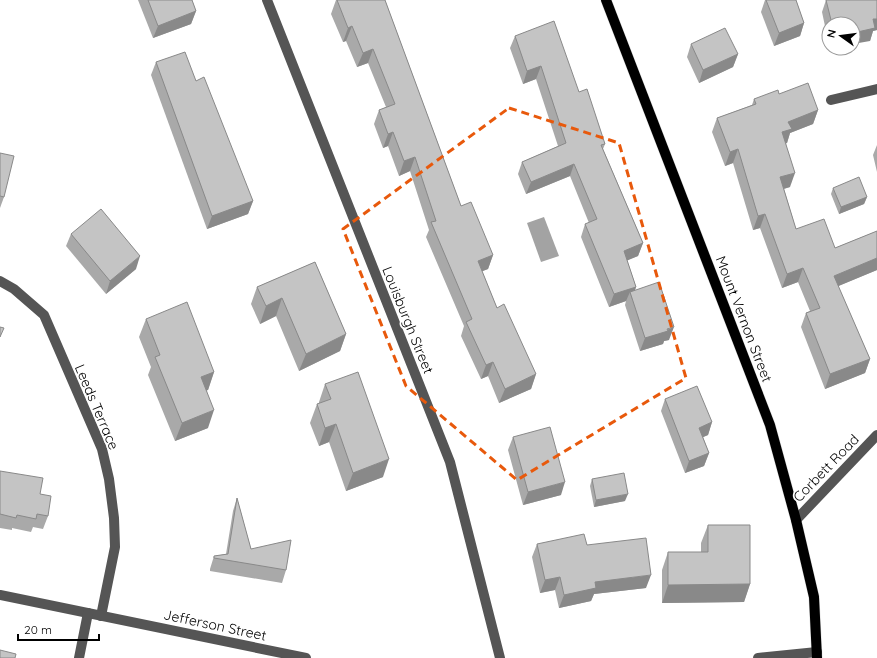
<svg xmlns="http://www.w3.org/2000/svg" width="877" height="658" viewBox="0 0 877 658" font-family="Quicksand,sans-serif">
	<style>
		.water { fill: #a3a3a3 }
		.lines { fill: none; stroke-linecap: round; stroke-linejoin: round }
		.major-casing { stroke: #dbdbdb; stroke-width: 11 }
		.minor { stroke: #555; stroke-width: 10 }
		.major { stroke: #000; stroke-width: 10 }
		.wall { fill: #a9a9a9 }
		.shaded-wall { fill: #898989 }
		.building { fill: #c4c4c4; stroke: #898989 }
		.marked { fill: none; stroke: #e8590c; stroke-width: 3; stroke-dasharray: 8 5; stroke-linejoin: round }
		.labels { text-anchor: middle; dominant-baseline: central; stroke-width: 3.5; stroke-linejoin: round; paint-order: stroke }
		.street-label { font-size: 14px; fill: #000; stroke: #fff }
	</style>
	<rect width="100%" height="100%" fill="#fff"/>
	<path class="water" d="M544,217L559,256L541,262L527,223Z"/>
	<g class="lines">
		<defs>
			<path id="major" d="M606,0L770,425L796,520L814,597L817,658"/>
		</defs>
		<use href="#major" class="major-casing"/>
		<g class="minor">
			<path d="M267,0L450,462L500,658"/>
			<path d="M831,100L877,89"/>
			<path d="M0,281L14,289L44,315L102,449L109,479L114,518L115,547L101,616"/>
			<path d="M796,520L877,435"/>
			<path d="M0,595L306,658"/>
			<path d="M79,658L88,613"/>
			<path d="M758,658L817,652"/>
		</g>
		<use href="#major" class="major"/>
	</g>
	<g class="wall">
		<path d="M138,0H192L196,11L191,24L153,38Z"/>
		<path d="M336,0H385L461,206L493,255L488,269L482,271L497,308L536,374L531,389L499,403L488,376L481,379L461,336L464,326L426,237L429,230L410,171L399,176L388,146L383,148L374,124L379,110L386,107L368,63L357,67L346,41L343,42L331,14Z"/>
		<path d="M765,0H796L804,23L800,36L774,46L761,12Z"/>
		<path d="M826,0H877V30L873,31L870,41L853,24H829V45L822,12Z"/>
		<path d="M515,36L579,92L605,144L603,149L643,243L638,256L627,260L636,287L635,290L669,340L664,341L663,344L640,351L625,305L626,301L609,307L581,237L585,224L589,223L570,176L526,194L518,174L522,162L558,146L536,79L523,84L510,48Z"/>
		<path d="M691,44L738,54L733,67L699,83L687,57Z"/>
		<path d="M156,62L196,81L253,201L248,214L207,229L151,75Z"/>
		<path d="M779,94L818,110L813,124L790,133L787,143H786L790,187L784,189L796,229L835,248L877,231V270L838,286L870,359L865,373L825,389L801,327L806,313L810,311L798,282L782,288L760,228L753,230L733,163L725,166L712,132L717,118L752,105L754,99Z"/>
		<path d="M877,142V172L873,155L877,145Z"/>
		<path d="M0,153L4,197L0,208Z"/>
		<path d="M833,188L867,197L864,204L839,214L831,194Z"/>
		<path d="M71,234L136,269L106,294L66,246Z"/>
		<path d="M315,262L346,334L340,351L299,371L276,316L260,324L251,304L257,287Z"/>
		<path d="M146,319L214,372L208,390H207L208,428L175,441L148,375L151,367L139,337Z"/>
		<path d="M325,384L383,477L346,491L329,442L319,446L310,423L317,404H319V402Z"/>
		<path d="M665,399L712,422L708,435L703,437L709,453L704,466L685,473L661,411Z"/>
		<path d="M513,437L561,495L523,505L508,450Z"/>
		<path d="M0,471L40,494L48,516L43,529L33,527L31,532L12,528V530L0,528Z"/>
		<path d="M592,479L625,501L594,507L590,486Z"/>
		<path d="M237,498L251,549L286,570L282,583L210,571V569L214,556L226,554L233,511Z"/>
		<path d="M708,525L750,584L744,602L662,603V570L668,552H701V543Z"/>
		<path d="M537,544L587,545L646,588L594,594L591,601L559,608L555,590L540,593L532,557Z"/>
	</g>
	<g class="shaded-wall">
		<path d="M196,11L191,24L153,38L158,26Z"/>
		<path d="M873,19H877V30L873,31L870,41L853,44V33Z"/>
		<path d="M804,23L800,36L774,46L779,33Z"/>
		<path d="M352,26L346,41L343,42L348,28Z"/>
		<path d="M373,49L368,63L357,67L363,53Z"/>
		<path d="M738,54L733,67L699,83L703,70Z"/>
		<path d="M541,66L536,79L523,84L527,71Z"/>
		<path d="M818,110L813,124L790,133L787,143L777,146L782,132L788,122Z"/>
		<path d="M393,132L388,146L383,148L388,134Z"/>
		<path d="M738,149L733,163L725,166L730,152Z"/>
		<path d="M415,157L410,171L399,176L404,161Z"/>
		<path d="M574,164L570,176L526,194L531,182Z"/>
		<path d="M795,173L790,187L775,191L780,177Z"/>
		<path d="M867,197L864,204L839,214L841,207Z"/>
		<path d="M253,201L248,214L207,229L212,216Z"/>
		<path d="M765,214L760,228L753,230L758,216Z"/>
		<path d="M643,243L638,256L619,264L624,251Z"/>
		<path d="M493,255L488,269L473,275L478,261Z"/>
		<path d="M140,256L136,269L106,294L110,281Z"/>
		<path d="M877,258V270L829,290L834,276Z"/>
		<path d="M803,268L798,282L782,288L787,274Z"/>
		<path d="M636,287L632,299L630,292L626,301L609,307L614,294Z"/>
		<path d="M282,298L276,316L260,324L266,306Z"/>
		<path d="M674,327L669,340L664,341L663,344L640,351L645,338Z"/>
		<path d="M346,334L340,351L299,371L306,354Z"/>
		<path d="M870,359L865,373L825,389L830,374Z"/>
		<path d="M493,362L488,376L481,379L486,365Z"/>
		<path d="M214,372L208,390L195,395L201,377Z"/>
		<path d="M536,374L531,389L499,403L505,389Z"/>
		<path d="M214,410L208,428L175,441L182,423Z"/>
		<path d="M712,422L708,435L694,441L699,428Z"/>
		<path d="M336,424L329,442L319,446L325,428Z"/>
		<path d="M709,453L704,466L685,473L689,461Z"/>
		<path d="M389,459L383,477L346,491L353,473Z"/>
		<path d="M565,482L561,495L523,505L528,492Z"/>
		<path d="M628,494L625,501L594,507L596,500Z"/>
		<path d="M651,575L646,588L594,594L591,601L559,608L564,595L595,582Z"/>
		<path d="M560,577L555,590L540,593L545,580Z"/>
		<path d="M750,584L744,602L662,603L668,585Z"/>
	</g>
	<g class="building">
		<path d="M148,0H192L196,11L158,26Z"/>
		<path d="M337,0H385L461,206L471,202L493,255L478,261L497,308L504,304L536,374L505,389L493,362L486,365L466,322L472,319L431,222L436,221L415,157L404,161L393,132L388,134L379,110L395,104L373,49L363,53L352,26L348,28Z"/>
		<path d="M766,0H796L804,23L779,33Z"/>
		<path d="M826,0H877V19H873L875,28L853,33V24H832Z"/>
		<path d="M554,21L579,92L587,89L605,144L601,145L643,243L624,251L636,287L614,294L585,224L597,219L574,164L531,182L522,162L566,143L541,66L527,71L515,36Z"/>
		<path d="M725,28L738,54L703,70L691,44Z"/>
		<path d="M185,52L196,81L204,77L253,201L212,216L156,62Z"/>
		<path d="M808,83L818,110L788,122L792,129L782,132L795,173L780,177L796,229L824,219L835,248L877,231V258L834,276L870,359L830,374L806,313L820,308L803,268L787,274L765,214L758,216L738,149L730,152L717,118L756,104L754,99L778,90L779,94Z"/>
		<path d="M0,153L14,156L4,197L0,196Z"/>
		<path d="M859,177L867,197L841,207L833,188Z"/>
		<path d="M101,209L140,256L110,281L71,234Z"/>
		<path d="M315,262L346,334L306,354L282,298L266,306L257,287Z"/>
		<path d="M659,282L674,327L667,329L668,331L645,338L630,292Z"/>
		<path d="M187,302L214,372L201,377L214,410L182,423L155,357L160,355L146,319Z"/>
		<path d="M0,327L4,328L0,337Z"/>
		<path d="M358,372L389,459L353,473L336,424L325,428L317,404L331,399L325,384Z"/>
		<path d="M697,386L712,422L699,428L709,453L689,461L665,399Z"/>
		<path d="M550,427L565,482L528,492L513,437Z"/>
		<path d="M0,471L43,478L40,494L51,496L48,516L37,514L36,519L17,515L16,518L0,514Z"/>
		<path d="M624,473L628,494L596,500L592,479Z"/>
		<path d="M237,498L251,549L291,540L286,570L214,558V556L228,554Z"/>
		<path d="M708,525H750V584L668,585V552H708Z"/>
		<path d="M584,534L587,545L646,538L651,575L595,582L596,588L564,595L560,577L545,580L537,544Z"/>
		<path d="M0,650L16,654L15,658H0Z"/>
	</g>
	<path class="marked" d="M509,108L619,143L686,378L517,480L406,386L343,229Z"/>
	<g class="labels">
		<g class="street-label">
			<text transform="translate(744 319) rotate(69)">Mount Vernon Street</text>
			<text transform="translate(408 320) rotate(68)">Louisburgh Street</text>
			<text transform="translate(97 407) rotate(67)">Leeds Terrace</text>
			<text transform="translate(826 468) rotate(-46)">Corbett Road</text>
			<text transform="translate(215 625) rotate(12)">Jefferson Street</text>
		</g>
	</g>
	<g transform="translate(841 36) rotate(284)"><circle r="19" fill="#ffffff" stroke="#999999"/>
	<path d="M0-3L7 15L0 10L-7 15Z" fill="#000000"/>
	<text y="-6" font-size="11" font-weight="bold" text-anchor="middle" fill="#000000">N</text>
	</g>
	<path d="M18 634v6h81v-6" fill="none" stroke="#000000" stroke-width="2"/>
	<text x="24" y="634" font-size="12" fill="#000000" stroke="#ffffff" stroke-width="3" paint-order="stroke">20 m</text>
</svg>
